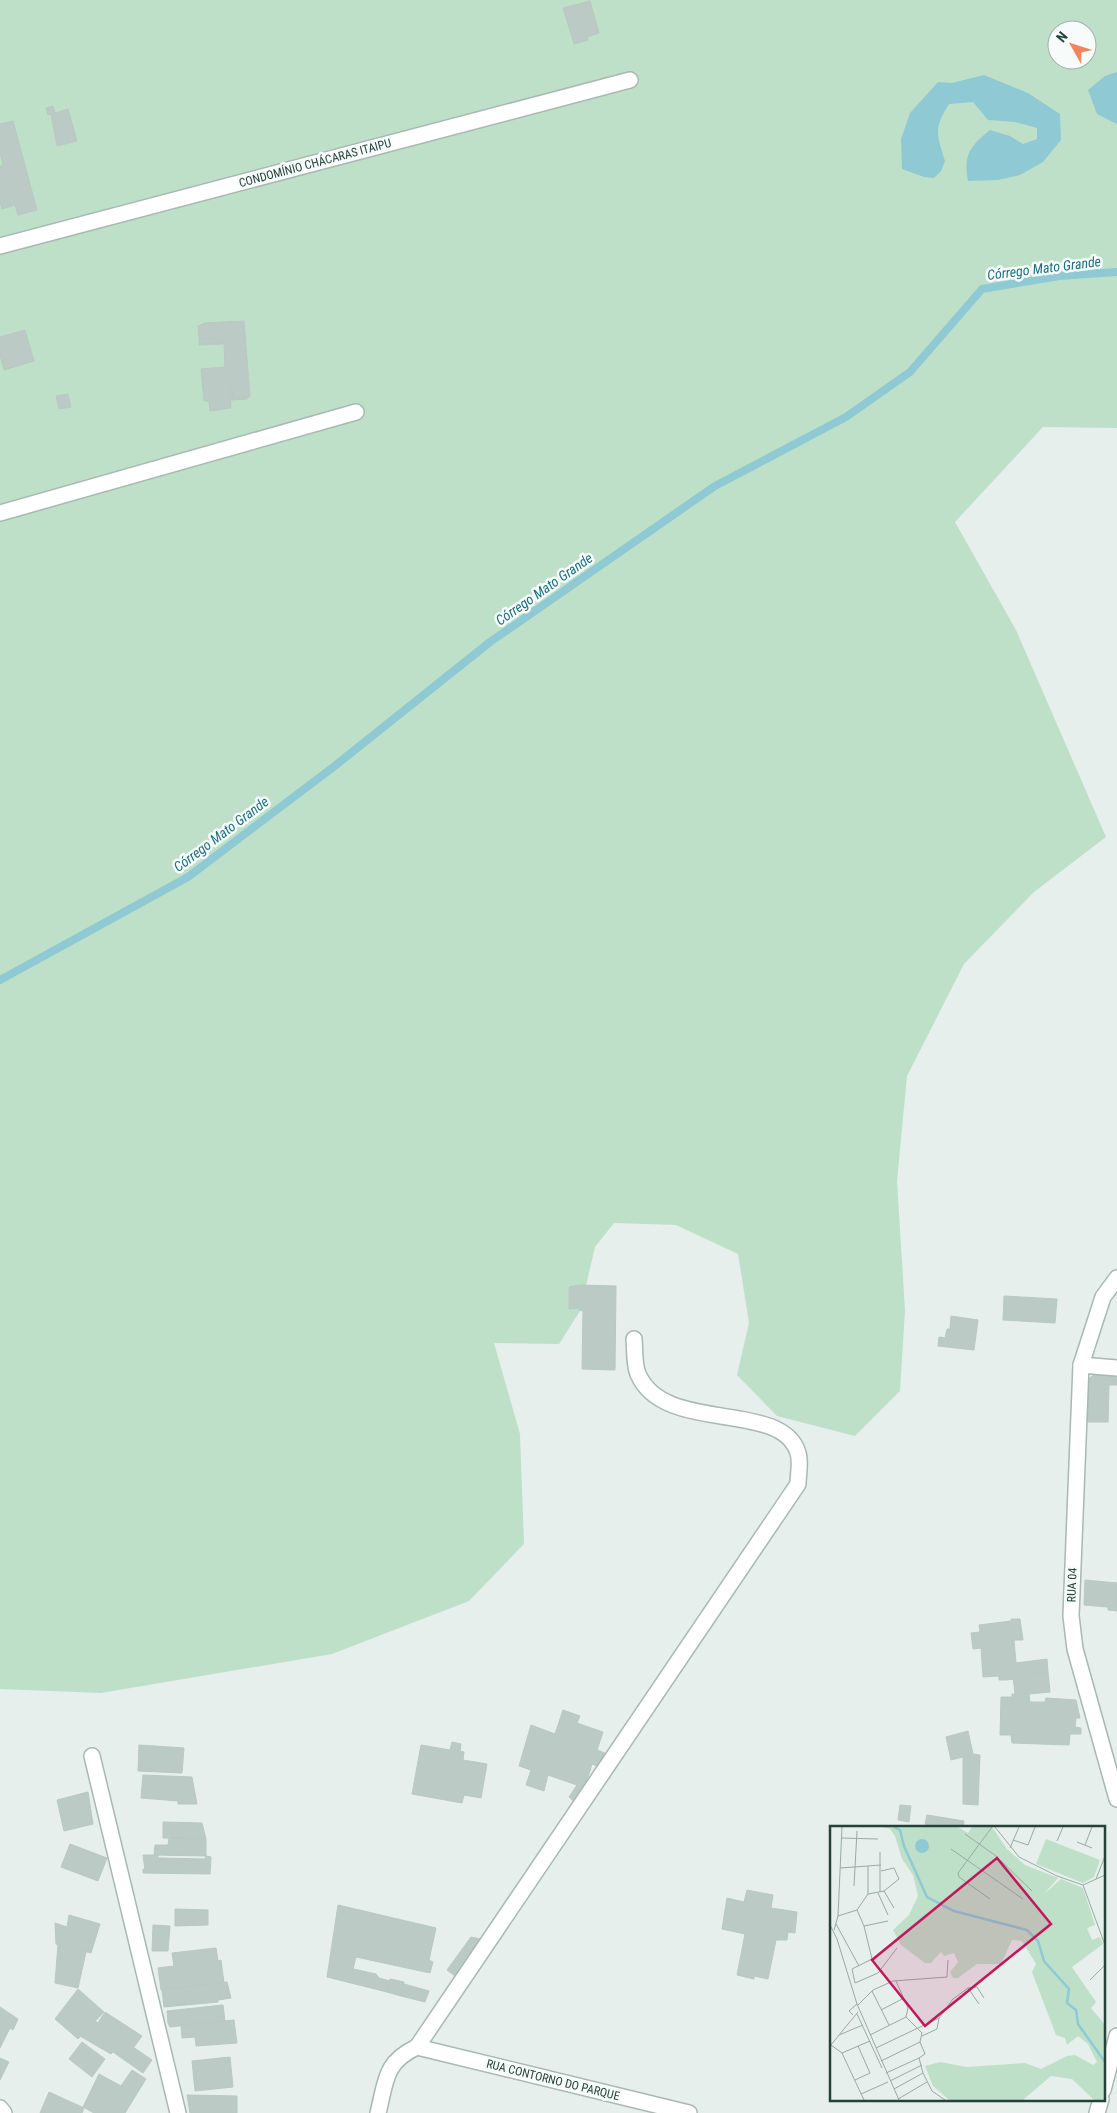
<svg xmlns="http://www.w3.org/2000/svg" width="1117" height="2113" viewBox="0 0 1117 2113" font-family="'Roboto Condensed',sans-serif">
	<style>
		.green { fill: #bfe0c8; fill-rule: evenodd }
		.water { fill: #8ec9d4 }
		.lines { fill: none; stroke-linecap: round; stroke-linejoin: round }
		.stream { stroke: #8ec9d4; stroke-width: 8 }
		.building { fill: #bbcac4; stroke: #b8c9c2 }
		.street-casing { stroke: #a8b8b2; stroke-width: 18 }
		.street { stroke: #fff; stroke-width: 15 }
		.labels { text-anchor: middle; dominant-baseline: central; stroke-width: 5; stroke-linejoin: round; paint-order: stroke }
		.street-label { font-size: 12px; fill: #24423a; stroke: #f7fbf9 }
		.water-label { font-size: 14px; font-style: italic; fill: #1c6f80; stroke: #f7fbf9 }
		.inset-river { fill: none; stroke: #8ec9d4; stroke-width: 2.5 }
		.inset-road { fill: none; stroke: #98aaa4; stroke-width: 1 }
		.view { fill: #c2185b; fill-opacity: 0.15; stroke: #c2185b; stroke-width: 2.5 }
		.inset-edge { fill: none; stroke: #24423a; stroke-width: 2.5 }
	</style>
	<rect width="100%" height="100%" fill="#e6efeb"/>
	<path class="green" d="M0,0H1117V428L1043,427L955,522L1016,630L1106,837L1034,892L964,964L907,1076L897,1181L905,1310L900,1391L855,1436L777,1416L737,1375L749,1323L738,1254L676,1225L614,1223L595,1247L580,1311L559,1344L494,1343L520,1434L524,1544L469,1601L332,1654L101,1693L0,1689ZM1057,30H1087V60H1057Z"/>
	<g class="water">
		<path d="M1117,72V124L1097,114L1088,90L1105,76Z"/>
		<path d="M984,75L1028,93L1060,114L1061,140L1043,162L1020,175L998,180L968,181C963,155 970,146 990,130L1010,136L1023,144L1037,139V128L1015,122L988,120L973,102L949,104C933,129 937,135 945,161L941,171L934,178L924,177L902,169L901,139L910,113L938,82L952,83Z"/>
	</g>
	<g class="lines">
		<path class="stream" d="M0,980L188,877L336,765L490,642L715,486L846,417L910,372L982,289L1059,276L1117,272"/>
	</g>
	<g class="building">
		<path d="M590,1L599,33L587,37L588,40L574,44L563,8Z"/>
		<path d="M53,106L55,113L68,109L77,141L57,146L51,114L48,115L46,108Z"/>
		<path d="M13,121L37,210L18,215L15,205L2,209L0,202V166L3,165L0,153V124Z"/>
		<path d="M244,321L250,397L233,398L232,387H230L231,408L210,411L209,401H204L201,369L225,367L224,344L222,341L215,342V338L199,339L198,326L205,323Z"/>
		<path d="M25,330L34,361L4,370L0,355V337Z"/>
		<path d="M215,338V342L222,341L223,344L199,345V339Z"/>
		<path d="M230,387H232L233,398L247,397V399L230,400Z"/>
		<path d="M68,394L71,407L59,409L56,396Z"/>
		<path d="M580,1285L616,1286L615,1370L582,1369L583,1311L579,1310V1308L569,1309V1287Z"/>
		<path d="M1004,1296L1057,1299L1055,1323L1003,1320Z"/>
		<path d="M951,1316L978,1320L974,1350L938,1346L939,1337L945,1338L947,1329H950Z"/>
		<path d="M1097,1371L1117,1373V1385H1109L1108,1422H1087L1088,1380Z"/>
		<path d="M1085,1580L1117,1583V1611L1108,1610V1607L1084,1605Z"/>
		<path d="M1011,1619H1020L1023,1640H1014L1016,1663L1047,1659L1048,1672L1013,1676L1014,1679L1006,1680H999V1676L983,1677L981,1648L973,1649L971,1633L980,1632L979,1625L1011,1621Z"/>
		<path d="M1048,1672L1050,1692L1029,1694L1030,1702H1045L1046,1698L1076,1700L1080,1718H1076L1075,1727L1081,1728V1734H1070L1069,1745L1012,1743L1011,1735H1000L1001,1697H1012V1694H1015L1013,1676Z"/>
		<path d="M563,1710L580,1716L577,1723L603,1732L597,1750L607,1754L599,1767L592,1764L585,1787L575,1802L569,1797L577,1785L548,1775L544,1791L526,1785L531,1770L519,1766L531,1725L555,1734Z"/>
		<path d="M968,1731L973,1754L980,1755L978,1805L963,1804V1757L951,1760L946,1737Z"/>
		<path d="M452,1742L461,1744L460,1751L464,1752L463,1760L487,1764L481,1798L464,1795L462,1803L412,1794L421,1745L450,1750Z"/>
		<path d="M139,1745L184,1748L182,1773L138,1771Z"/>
		<path d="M143,1775L192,1777L197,1804H178V1801L141,1798Z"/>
		<path d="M88,1792L93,1824L64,1831L57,1800Z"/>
		<path d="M900,1805L911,1806L909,1822L898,1820Z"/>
		<path d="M927,1815L964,1821L963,1827H940L925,1824Z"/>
		<path d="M163,1822L202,1823L206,1839L163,1838Z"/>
		<path d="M169,1838L206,1839V1856L154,1855L155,1845H168Z"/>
		<path d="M70,1844L107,1858L98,1881L61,1867Z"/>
		<path d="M143,1855H158V1858L205,1859L206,1856L211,1857L210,1874L143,1873V1869L145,1870Z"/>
		<path d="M747,1890L773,1895L771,1908L797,1912L795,1933L788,1932L787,1940H776L768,1979L754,1976V1979L737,1975L745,1934L722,1929L727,1898L744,1902Z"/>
		<path d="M338,1905L436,1928L429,1960L433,1962L430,1973L356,1957L353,1969L376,1974L379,1978L390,1981L387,1992L327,1977Z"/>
		<path d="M175,1909L208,1910V1925L175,1926Z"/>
		<path d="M69,1915L100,1924L91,1953L56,1944L55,1923L67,1927Z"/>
		<path d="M153,1925L170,1926L168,1951H152Z"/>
		<path d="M471,1937L480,1939L455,1976L447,1970Z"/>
		<path d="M58,1944L86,1952L78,1988L55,1983Z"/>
		<path d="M216,1948L218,1961L221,1960L224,1983L161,1990L158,1968L174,1966L172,1953Z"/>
		<path d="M390,1979L404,1982L401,1996L387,1992Z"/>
		<path d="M227,1982L231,1998L218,2000V2002L164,2007L162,1990Z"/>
		<path d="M404,1984L429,1991L425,2002L401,1996Z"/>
		<path d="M78,1989L104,2012L78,2039L55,2019Z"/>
		<path d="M223,2005L225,2021L170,2027L168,2023L167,2011Z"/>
		<path d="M0,2007L18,2019L13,2030L10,2028L0,2048Z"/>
		<path d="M105,2012L142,2036L134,2047L98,2023Z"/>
		<path d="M234,2020L237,2043L196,2046L195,2037L182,2038L181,2025Z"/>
		<path d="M95,2021L152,2060L143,2073L113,2052L111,2054L80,2036Z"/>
		<path d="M82,2042L105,2059L92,2077L69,2059Z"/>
		<path d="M230,2057L233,2087L195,2091L192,2061Z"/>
		<path d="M0,2058L9,2062L0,2080Z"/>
		<path d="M132,2070L146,2079L125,2113H94L83,2107L99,2074L121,2086Z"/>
		<path d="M49,2092L84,2108L82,2113H40Z"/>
		<path d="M187,2095L237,2096V2113H190Z"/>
	</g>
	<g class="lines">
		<defs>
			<g id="street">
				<path d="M0,246L630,80"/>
				<path d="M0,513L356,412"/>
				<path d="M1117,1278L1103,1297L1081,1365L1071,1616L1075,1649L1117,1799"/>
				<path d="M1081,1365L1117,1368"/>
				<path d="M92,1756L178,2113"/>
				<path d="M417,2047L798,1484C798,1475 801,1462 798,1453C782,1399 664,1435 638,1374C634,1365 635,1350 634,1339"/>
				<path d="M417,2047L689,2113"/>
				<path d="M1103,2090L1117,2036"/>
				<path d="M0,2108L4,2113"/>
				<path d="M378,2113C386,2082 384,2062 417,2047"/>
				<path d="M1097,2113L1101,2099"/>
			</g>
		</defs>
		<use href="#street" class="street-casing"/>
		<use href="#street" class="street"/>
	</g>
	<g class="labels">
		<g class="street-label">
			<text transform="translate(315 163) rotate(-15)">CONDOMÍNIO CHÁCARAS ITAIPU</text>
			<text transform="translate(1072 1585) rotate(-88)">RUA 04</text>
			<text transform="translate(553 2080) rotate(14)">RUA CONTORNO DO PARQUE</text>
		</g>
		<g class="water-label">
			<text transform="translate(1044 268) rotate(-7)">Córrego Mato Grande</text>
			<text transform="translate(544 589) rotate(-35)">Córrego Mato Grande</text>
			<text transform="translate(221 834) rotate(-37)">Córrego Mato Grande</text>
		</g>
	</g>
	<g transform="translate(830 1826)">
		<rect width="275" height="275" fill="#e6efeb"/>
		<path d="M52,1H128L138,7L142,1H162L177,23L195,39L228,52L214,68L231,53L253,62L265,99L257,102L262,114L270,111L273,118L242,141L266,176L261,182L275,199V274H264L242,253L221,250L193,274H119L103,260L95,240L110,236L137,241L195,237L211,243L237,230L245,229L263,239L267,236L258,218L248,210L237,219L235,212L226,209L202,146L206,138L192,115L182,114L171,138H147L128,152H123L120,146L128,136L124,127L114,130L111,126L101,137H95L71,119L63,104L79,89L88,70L83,49L72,33L65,10L60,3ZM216,13L270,34L264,51L253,57L206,38Z" fill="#bfe0c8"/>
		<path d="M85 20a7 7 0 1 1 14 0a7 7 0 1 1-14 0Z" fill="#8ec9d4"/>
		<path class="inset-river" d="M64,1L70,4L74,20L97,71L124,85L197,104L208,115L214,135L239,163L237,177L246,184L248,198L275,236"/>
		<path class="inset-road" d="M165,1L189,31L227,50L253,59L275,49M135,8L166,30L202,65M11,12L48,13M183,14L198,19L205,1M227,15L233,1M247,16L262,22M255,19L262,1M180,22L189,1M121,23L193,73M50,26V66M10,42L51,39M266,53L275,30M253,59L275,119M24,60L27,5M54,65L64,82M48,67L58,89M38,68V40M160,73L129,51L128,47L162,1M27,84L38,68L54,65L69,53L64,42L51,45M8,90L27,84L34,100L42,133L22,143L25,157L48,147L67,122M6,98L29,140M0,99L7,113L27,178L69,274M34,100L58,95M4,104L8,90L12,1M260,154L275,139M66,155L78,182L76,191L92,207L90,216L95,228L89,232L93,247L102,265L115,274M138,162L149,178M42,165L59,199M28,179L43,164L63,155L117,151L118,134M51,184L74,172M27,188L52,242M23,189L19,185L27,178M9,209L33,199M40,209L76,191M92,210L107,203L109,192M1,219L12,227L34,274M0,220L28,186M46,222L109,192L123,173L138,162L147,161L154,172M12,227L40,215M51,235L90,216M56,247L89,232M25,254L40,247L28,220M60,255L92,239M64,263L93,247M31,268L58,256M68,273L97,256"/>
		<path class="view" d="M167,32L221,98L95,200L42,134Z"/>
		<rect width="275" height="275" class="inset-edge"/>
	</g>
	<g transform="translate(1072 45) rotate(309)"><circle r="24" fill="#f7fbf9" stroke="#a3b1ad"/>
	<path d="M0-4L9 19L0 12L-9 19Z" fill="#f4845f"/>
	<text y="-8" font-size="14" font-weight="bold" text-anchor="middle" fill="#24423a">N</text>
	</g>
</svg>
